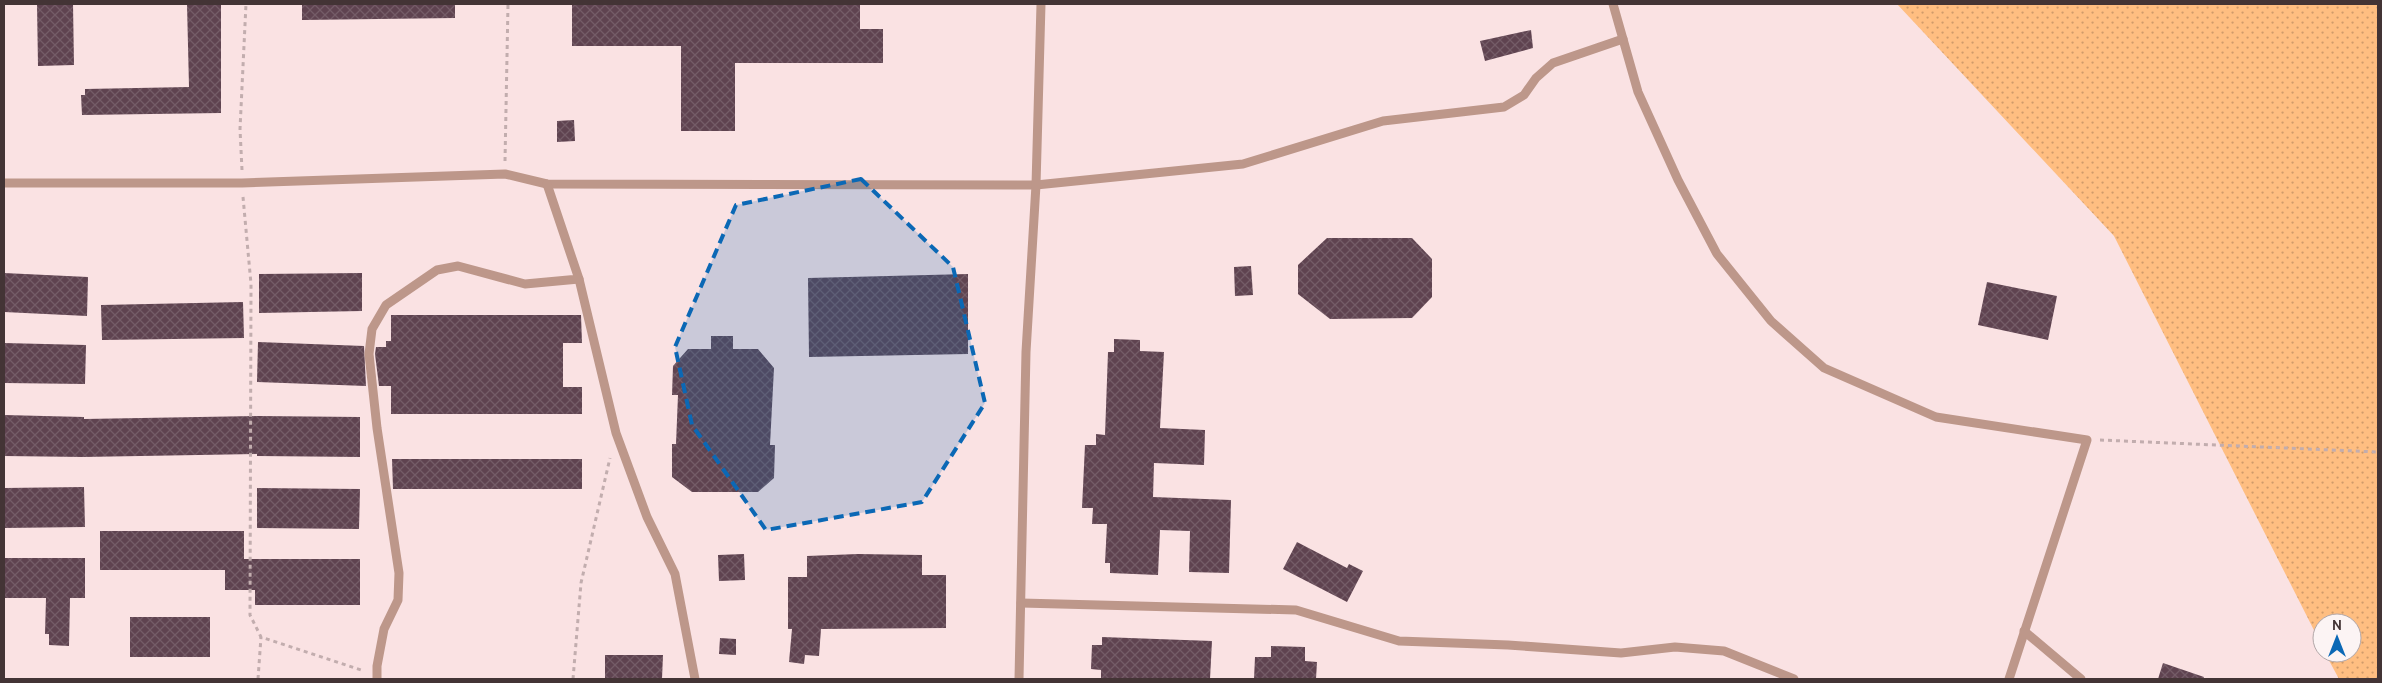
<svg xmlns="http://www.w3.org/2000/svg" width="2382" height="683" viewBox="0 0 2382 683" font-family="Cabin,sans-serif">
	<style>
		.grass { fill: url(#grass-dots) }
		.building { fill: url(#building-cross-hatch) }
		.lines { fill: none; stroke-linecap: round; stroke-linejoin: round }
		.path { stroke: #c2adae; stroke-width: 3; stroke-dasharray: 4 4; stroke-linecap: butt }
		.service { stroke: #bd978a; stroke-width: 9 }
		.marked { fill: #0b68b5; fill-opacity: 0.2; stroke: #0b68b5; stroke-width: 4; stroke-dasharray: 10 6; stroke-linejoin: round }
	</style>
	<defs>
		<pattern id="grass-dots" width="8" height="8" patternUnits="userSpaceOnUse" patternTransform="scale(1.25)"><rect width="8" height="8" fill="#ffbe81"/><path d="M2 2h.1M6 6h.1" fill="none" stroke="#d09b6a" stroke-width="1.8" stroke-linecap="round"/></pattern>
		<pattern id="building-cross-hatch" width="8" height="8" patternUnits="userSpaceOnUse" patternTransform="scale(1.25)"><rect width="8" height="8" fill="#5f4350"/><path d="M0 0l8 8M0 8l8-8" fill="none" stroke="#745c67"/></pattern>
	</defs>
	<rect width="100%" height="100%" fill="#fae2e3"/>
	<path class="grass" d="M1897,4H2378V679H2339L2325,653H2352V623H2322V646L2114,236Z"/>
	<g class="building">
		<path d="M37,4H73L74,65L38,66Z"/>
		<path d="M187,4H221V113L82,115L81,95H85V89L189,87Z"/>
		<path d="M302,4H455V18L302,20Z"/>
		<path d="M572,4H860V29H883V63H735V131H681V46H572Z"/>
		<path d="M1531,30L1533,48L1485,61L1480,41Z"/>
		<path d="M574,120L575,141L557,142V121Z"/>
		<path d="M1327,238H1412L1432,259V297L1412,318L1330,319L1298,294V265Z"/>
		<path d="M1251,266L1253,295L1235,296L1234,267Z"/>
		<path d="M4,273L88,277L87,316L4,312Z"/>
		<path d="M362,273V311L259,313V274Z"/>
		<path d="M968,274V354L809,357L808,278Z"/>
		<path d="M1987,282L2057,296L2048,340L1978,325Z"/>
		<path d="M243,302L244,338L102,340L101,305Z"/>
		<path d="M391,315H581L582,343H563V387H582V414H391V386H379L375,354L376,347H386V341H391Z"/>
		<path d="M711,336H733V349H758L774,368L770,445H775L774,478L758,492H692L672,477V444H676L678,395H672L673,366L688,349H711Z"/>
		<path d="M1114,339L1140,340V351L1164,352L1160,428L1205,430L1204,465L1154,463L1153,497L1231,500L1229,573L1189,572L1190,531L1160,530L1158,575L1110,573V563H1105L1107,524H1092L1093,508H1082L1085,445H1096V434L1105,435L1108,352H1114Z"/>
		<path d="M258,342L364,346L366,386L257,382Z"/>
		<path d="M4,343L86,345L85,384L4,383Z"/>
		<path d="M4,415L84,417V419L258,416L360,417V457L257,456V454L83,457L4,456Z"/>
		<path d="M392,459H582V489H393Z"/>
		<path d="M84,487L85,527L4,528V488Z"/>
		<path d="M257,488L360,489L359,529L257,528Z"/>
		<path d="M100,531H244V559H360V605H255V590H225V570H100Z"/>
		<path d="M1297,542L1347,568L1349,564L1363,571L1347,602L1283,569Z"/>
		<path d="M744,554L745,580L719,581L718,555Z"/>
		<path d="M858,554L922,555V575H946V628L821,629L819,656L805,655L804,664L789,662L792,629H788V577H807V556Z"/>
		<path d="M4,558H85V598H70L69,646L49,645V634H45L46,598H4Z"/>
		<rect x="130" y="617" width="80" height="40"/>
		<path d="M1102,637L1212,641L1210,679H1101V670L1091,669L1092,645H1102Z"/>
		<path d="M720,638L736,639V655L719,654Z"/>
		<path d="M1271,646L1305,647V661L1317,662L1316,679H1254L1255,657H1271Z"/>
		<path d="M605,655H663L662,679H605Z"/>
		<path d="M2163,663L2204,677L2203,679H2158Z"/>
	</g>
	<g class="lines">
		<g class="path">
			<path d="M505,161L508,4"/>
			<path d="M242,170L240,129L246,4"/>
			<path d="M243,197L251,284L250,615L261,637L364,671"/>
			<path d="M2100,440L2378,452"/>
			<path d="M258,679L261,637"/>
			<path d="M573,679L581,583L610,458"/>
		</g>
		<g class="service">
			<path d="M1613,4L1638,92L1678,180L1717,254L1771,321L1824,368L1936,417L2087,440L2009,679"/>
			<path d="M4,183H242L505,174L547,184L1036,185L1243,164L1383,121L1504,107L1524,95L1536,78L1553,63L1623,39"/>
			<path d="M579,279L616,433L647,517L675,574L695,679"/>
			<path d="M1021,603L1296,610L1399,641L1508,645L1621,653L1675,647L1724,651L1794,679"/>
			<path d="M2024,631L2081,679"/>
			<path d="M377,679V666L384,629L398,600L399,573L377,428L369,354L372,329L386,305L437,270L458,266L525,284L579,279L547,184"/>
			<path d="M1019,679L1026,352L1036,185L1041,4"/>
		</g>
	</g>
	<path class="marked" d="M861,179L953,267L985,403L922,502L766,530L692,425L675,347L736,205Z"/>
	<rect width="2382" height="683" fill="none" stroke="#433435" stroke-width="10"/>
	<g transform="translate(2337 638)"><circle r="24" fill="#fcf4f4" stroke="#b2a7a8"/>
	<path d="M0-4L9 19L0 12L-9 19Z" fill="#0b68b5"/>
	<text y="-8" font-size="14" font-weight="bold" text-anchor="middle" fill="#433435">N</text>
	</g>
</svg>
